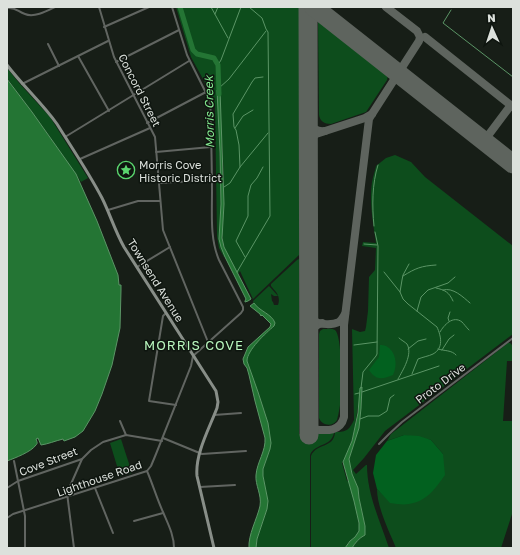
<svg xmlns="http://www.w3.org/2000/svg" width="520" height="555" viewBox="0 0 520 555" font-family="'Golos Text',sans-serif">
	<style>
		.green { fill: #0d4d1c }
		.forest { fill: #02611f }
		.water { fill: #247534; stroke: #5b9566 }
		.lines { fill: none; stroke-linecap: round; stroke-linejoin: round }
		.stream { stroke: #5b9566; stroke-width: 1 }
		.river { stroke: #247534; stroke-width: 5 }
		.taxiway { stroke: #5e645e; stroke-width: 8 }
		.runway { stroke: #5e645e; stroke-width: 19 }
		.minor { stroke: #616561; stroke-width: 2 }
		.secondary { stroke: #888e88; stroke-width: 3 }
		.labels { text-anchor: middle; dominant-baseline: central; stroke-width: 3; stroke-linejoin: round; paint-order: stroke }
		.street-label { font-size: 11px; fill: #dce1dc; stroke: #0e150f }
		.poi-label { font-size: 11px; fill: #dce1dc; stroke: #0e150f; text-anchor: start }
		.water-label { font-size: 12px; font-style: italic; fill: #84ea90; stroke: #0e150f }
		.quarter-label { font-size: 13px; letter-spacing: 1px; fill: #b9f7be; stroke: #0e150f }
	</style>
	<rect width="100%" height="100%" fill="#171e17"/>
	<g class="green">
		<path d="M176,7H299V255L253,299L240,271L238,274C233,265 227,256 224,246C220,233 224,217 224,203C224,171 223,139 218,107L221,204L219,239L221,247L225,257H224L219,248L217,236L215,105L209,90L191,57Z"/>
		<path d="M318,19L385,72L388,75L387,80L366,112L331,124C324,124 320,121 319,115Z"/>
		<path d="M7,68L19,83L50,117L88,178L81,182L76,174H75L48,134L7,78Z"/>
		<path d="M395,155L411,162L425,177L513,246V334L385,431L364,458L353,470L356,474L366,465H367C367,494 380,521 389,548H352C355,543 359,538 365,535V526L359,498L358,488L352,474L349,459L359,428L362,398V387C355,412 357,440 342,463L347,481L349,480C351,490 363,526 358,534C356,537 353,538 351,540C348,542 347,545 345,548H311V456C317,442 334,449 335,432C347,432 349,430 354,420L352,329L360,332L365,331L366,327L368,311L369,277L375,270L376,248L362,246L363,242L376,243C373,223 369,201 372,182C373,176 375,171 376,166L386,158Z"/>
		<path d="M299,259V434H319L320,433H334C331,447 315,443 310,455V548H256L257,539L267,509L263,476V469L270,449L271,443L268,423L258,392L246,359C249,348 266,334 274,326L273,319L254,305L253,301L269,286L278,296H274L271,294L272,301L273,302L274,305H278C281,296 276,292 271,286V284L297,260Z"/>
		<path d="M323,329C327,329 332,328 335,330C342,335 342,388 341,398C340,405 339,413 337,420C333,427 322,426 319,418V334L320,331Z"/>
		<path d="M508,343H510L513,346V361H507L503,421H513V511L501,548H396C389,531 377,507 377,489L391,503L443,454L431,440L404,435L387,441L391,434Z"/>
		<path d="M121,439L132,473L120,476L110,443Z"/>
	</g>
	<g class="forest">
		<path d="M380,345C382,345 384,345 386,346C396,351 398,365 393,375C383,379 376,381 369,370L379,357Z"/>
		<path d="M404,435L419,436L431,440L443,454L445,475C435,489 427,501 409,504C403,505 397,504 390,503L377,489L373,473L376,455L387,441Z"/>
	</g>
	<g class="water">
		<path d="M7,79L32,112L76,174L97,221L118,275L119,285H121V290L120,328L112,365L102,394L95,411L83,431L75,437L64,441L63,439C55,441 48,444 41,445L38,438L36,439C37,442 38,443 36,445C31,452 15,458 7,461Z"/>
		<path d="M219,88L220,90L224,204L222,238L224,247L251,299L248,301L245,302V301L246,299L225,257L221,247L219,239L221,204L220,152L217,90Z"/>
		<path d="M254,303C259,311 272,314 275,323L274,326C266,333 247,350 247,361L258,392L268,423L271,443L270,449L263,469V476L268,501L267,509L257,539L256,548H249C248,535 257,519 260,506C262,495 255,485 256,475C257,462 266,451 265,438L255,401L249,375L247,368L244,364L243,359L248,347L270,327L271,324L262,315L261,316L260,314L250,306Z"/>
		<path d="M362,387L361,408L359,428L349,459L352,474L358,488L359,498L365,526V535C359,538 355,543 352,548H345L350,541L355,537L359,531V523L354,501L343,462L352,441L358,413L360,388Z"/>
	</g>
	<g class="lines">
		<g class="stream">
			<path d="M211,7L228,38"/>
			<path d="M451,10L443,23L513,77"/>
			<path d="M215,14L218,7"/>
			<path d="M218,65L221,60L241,7"/>
			<path d="M219,88L229,79L266,31"/>
			<path d="M235,128L243,116L253,110"/>
			<path d="M240,167L239,145L236,130L234,127L233,114L252,82L255,78L263,77"/>
			<path d="M224,187L230,183L240,167L268,133"/>
			<path d="M374,226C372,206 372,184 378,165"/>
			<path d="M364,244L377,245"/>
			<path d="M245,257L236,241L248,216V196L251,185L257,178L263,167"/>
			<path d="M409,264L403,275L402,280L400,292L403,299L408,304L437,327C441,336 444,348 433,354C429,356 423,357 418,359L412,374"/>
			<path d="M237,272L270,216L268,32L266,29L262,18L249,7"/>
			<path d="M384,272L400,292"/>
			<path d="M403,276C416,268 421,266 436,265"/>
			<path d="M436,288C445,290 449,292 453,301"/>
			<path d="M443,290C453,287 463,297 470,303"/>
			<path d="M417,311L421,297L428,290L448,283L455,277"/>
			<path d="M449,321L448,318L450,312"/>
			<path d="M440,332C444,325 453,315 462,322C464,324 466,327 469,330"/>
			<path d="M354,345L377,342"/>
			<path d="M408,349L418,341L426,339"/>
			<path d="M438,349C444,351 452,350 456,355"/>
			<path d="M442,350L449,339L454,335"/>
			<path d="M398,379C403,370 413,354 407,344C405,342 401,340 399,338"/>
			<path d="M361,388L363,372L376,356L377,354L378,246L375,232"/>
			<path d="M362,392L439,366"/>
			<path d="M355,394L359,393"/>
			<path d="M360,419L368,416H379L387,411L390,398L394,395"/>
		</g>
		<path class="river" d="M180,7L193,50L197,54L214,58L218,65L219,94"/>
		<g class="taxiway">
			<path d="M425,37L513,107"/>
			<path d="M309,121C312,128 316,132 325,131"/>
			<path d="M484,141L511,105"/>
			<path d="M309,145L312,138L316,134L365,118L372,114"/>
			<path d="M309,313C311,316 312,319 315,321C320,325 333,325 339,322C342,320 343,317 345,314"/>
			<path d="M309,335C312,329 315,325 322,323"/>
			<path d="M309,429C323,430 340,434 344,417V325L369,119L372,114L419,41L420,37L417,31L386,7"/>
		</g>
		<g class="runway">
			<path d="M308,7L309,435"/>
			<path d="M314,7L513,164"/>
		</g>
		<g class="minor">
			<path d="M99,7L114,57L155,137L163,230L208,342"/>
			<path d="M7,8C16,7 17,11 25,14C34,18 47,11 55,7"/>
			<path d="M104,27L149,7"/>
			<path d="M48,44L59,66"/>
			<path d="M78,56L109,111"/>
			<path d="M116,62L179,30"/>
			<path d="M22,84L108,41"/>
			<path d="M147,123L206,92"/>
			<path d="M65,137L189,61"/>
			<path d="M156,152L211,147"/>
			<path d="M80,159L150,128"/>
			<path d="M159,183L212,180"/>
			<path d="M108,210L138,201H160"/>
			<path d="M137,267L170,247"/>
			<path d="M166,313L163,316L149,401L176,405"/>
			<path d="M214,415L241,413"/>
			<path d="M120,421L126,435"/>
			<path d="M163,438L202,454L246,451"/>
			<path d="M379,444L389,434L402,422L513,338"/>
			<path d="M14,461L25,516V548"/>
			<path d="M147,471C153,485 157,499 163,512C168,524 174,535 174,548"/>
			<path d="M200,487L235,485"/>
			<path d="M7,488L18,481L82,459L91,450L103,442L126,435L162,441"/>
			<path d="M95,488L113,533"/>
			<path d="M7,518L13,514L147,471L151,466L156,454L191,366L193,356L241,313L243,310V307L219,260C210,239 212,215 212,192C212,167 211,141 211,115L210,104L208,97L187,55L172,7"/>
			<path d="M134,521L163,513"/>
			<path d="M74,548L67,493L82,459"/>
		</g>
		<path class="secondary" d="M7,65C22,85 42,103 57,124C72,148 89,173 102,198C110,214 115,231 124,247L216,391L218,402L217,408C209,429 195,454 197,476L214,548"/>
	</g>
	<defs>
		<symbol id="sight-ring" viewBox="-11 -11 22 22"><circle r="9.5" fill="#0e150f" stroke="#5ad56e" stroke-width="1.5"/><path d="M0-6L1.8-2.2L6-1.7L2.9 1.2L3.7 5.4L0 3.3L-3.7 5.4L-2.9 1.2L-6-1.7L-1.8-2.2Z" fill="#5ad56e"/></symbol>
	</defs>
	<g fill-rule="evenodd">
		<use href="#sight-ring" x="116" y="160" width="20" height="20"/>
	</g>
	<g class="labels">
		<g class="street-label">
			<text transform="translate(140 90) rotate(63)">Concord Street</text>
			<text transform="translate(156 280) rotate(58)">Townsend Avenue</text>
			<text transform="translate(440 383) rotate(-37)">Proto Drive</text>
			<text transform="translate(48 461) rotate(-21)">Cove Street</text>
			<text transform="translate(99 478) rotate(-19)">Lighthouse Road</text>
		</g>
		<g class="poi-label">
			<text x="139" y="164">Morris Cove<tspan x="139" dy="13">Historic District</tspan></text>
		</g>
		<g class="water-label">
			<text transform="translate(209 112) rotate(-91)">Morris Creek</text>
		</g>
		<g class="quarter-label">
			<text x="194" y="345">MORRIS COVE</text>
		</g>
	</g>
	<rect width="520" height="555" fill="none" stroke="#dce1dc" stroke-width="16"/>
	<g transform="translate(492 28) rotate(357)" stroke="#0e150f" stroke-width="3" paint-order="stroke">
	<path d="M0-3L7 15L0 10L-7 15Z" fill="#dce1dc"/>
	<text y="-6" font-size="11" font-weight="bold" text-anchor="middle" fill="#dce1dc">N</text>
	</g>
</svg>
